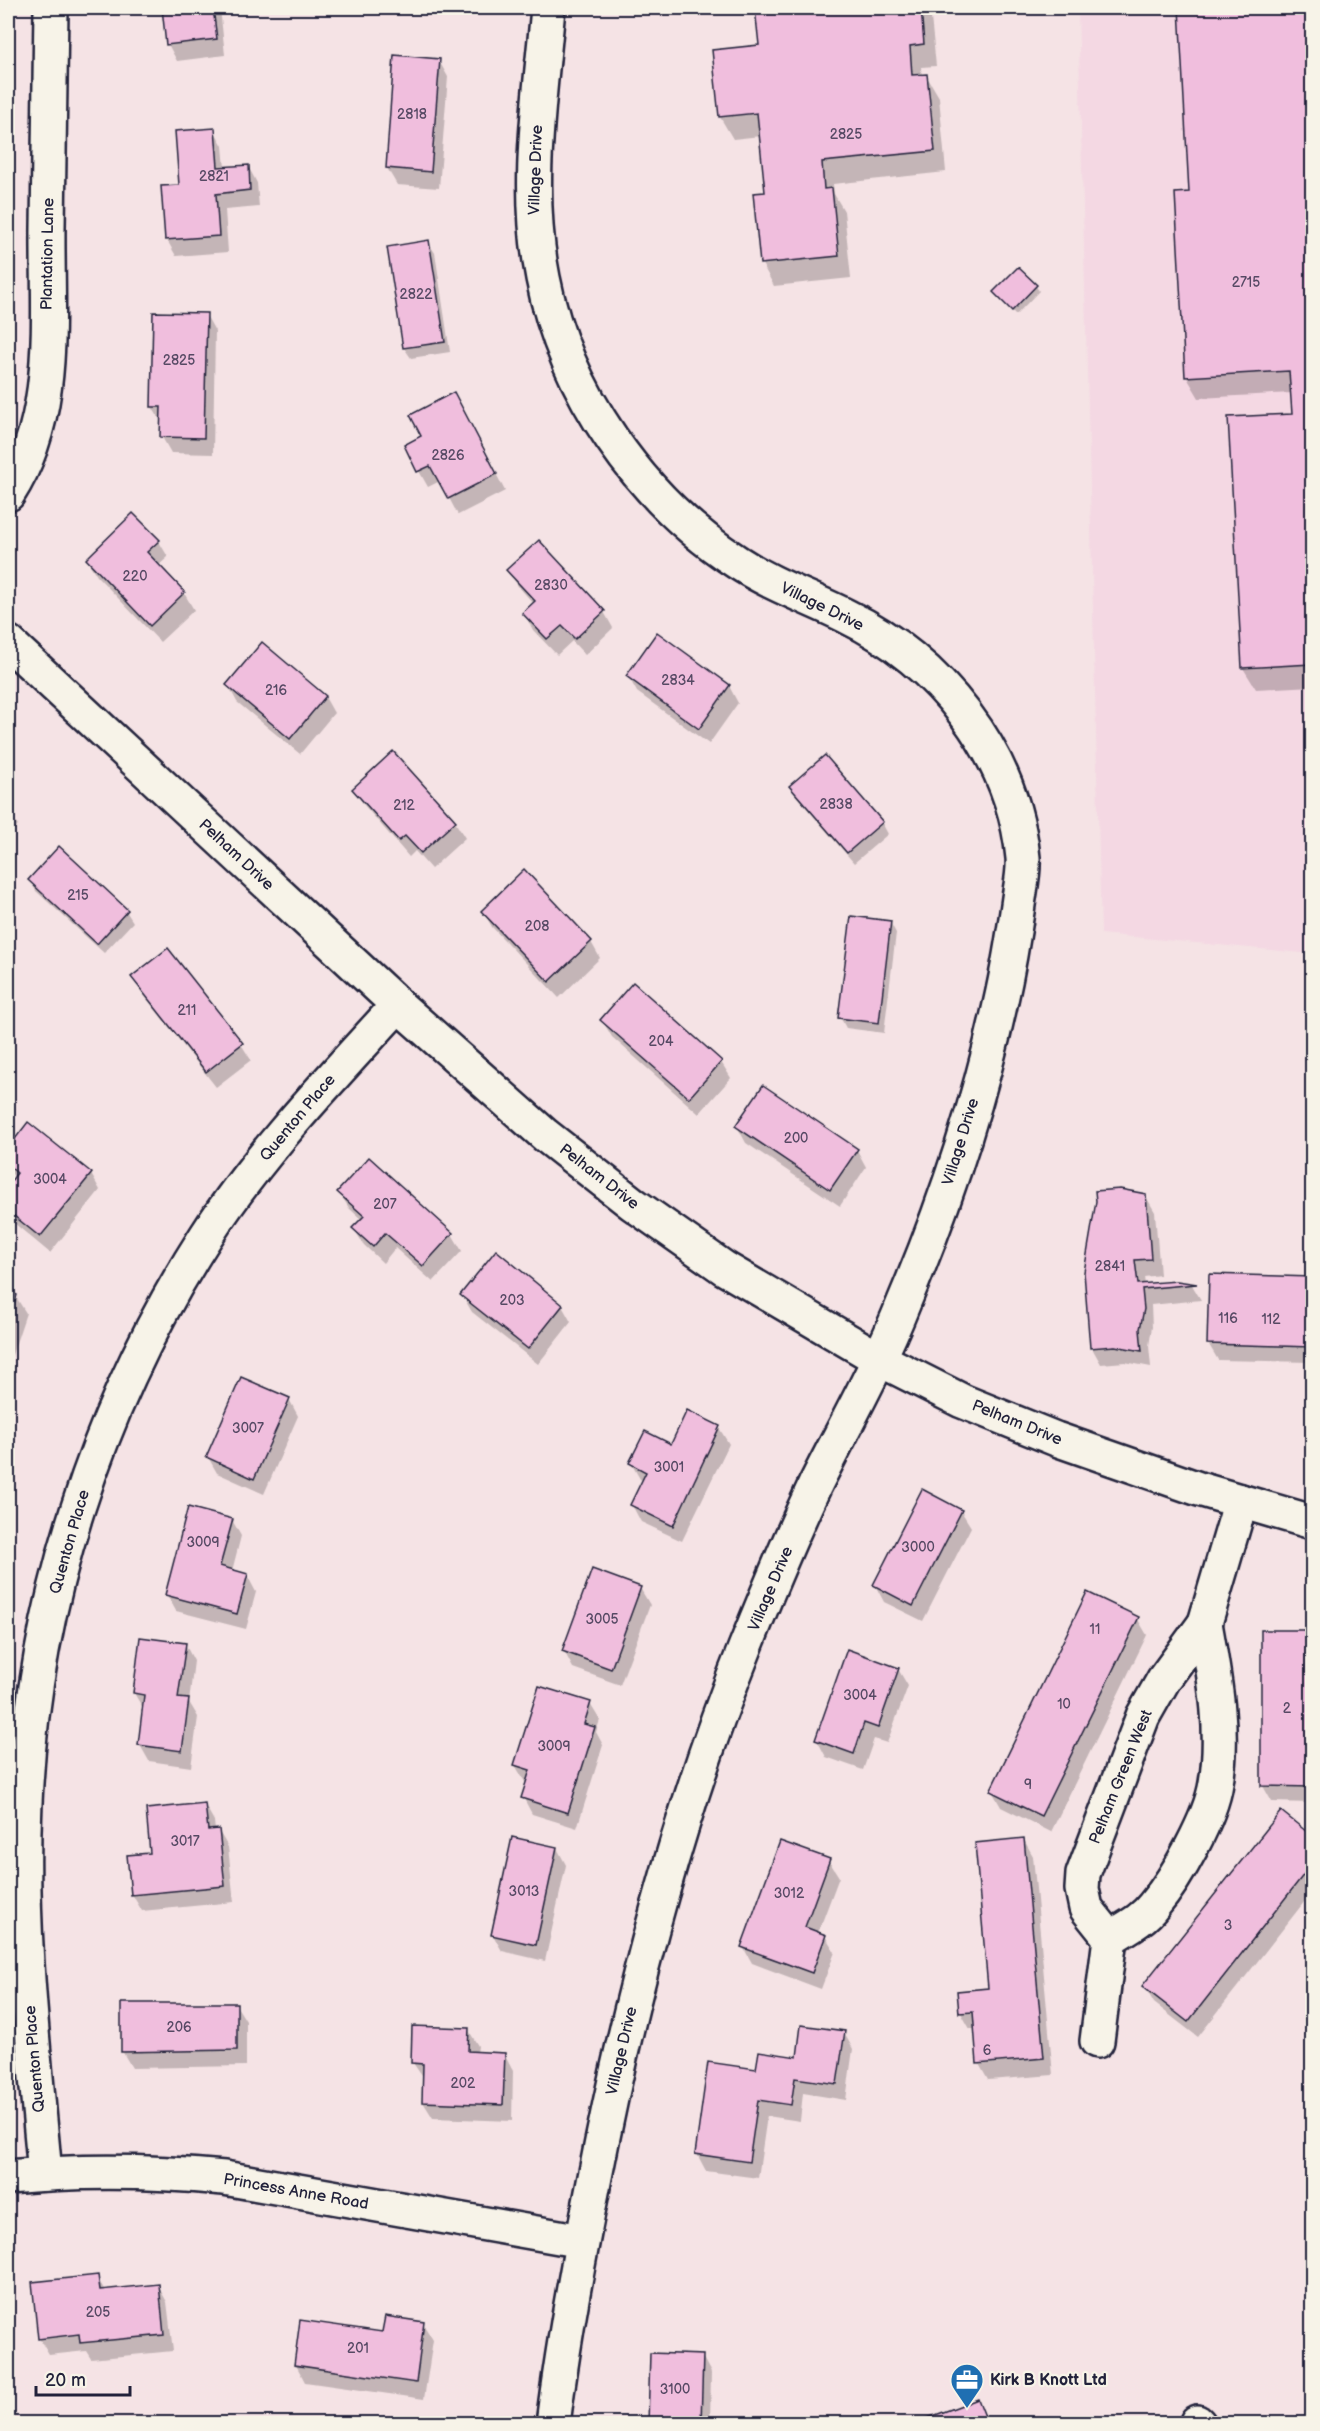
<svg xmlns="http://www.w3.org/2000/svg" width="1320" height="2431" viewBox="0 0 1320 2431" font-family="'Balsamiq Sans',sans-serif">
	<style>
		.built { fill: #f4d8e3 }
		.shadow { fill: #0003 }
		.building { fill: #f0bedd; stroke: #22223b; stroke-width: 1.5 }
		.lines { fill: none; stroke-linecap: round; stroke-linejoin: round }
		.minor-casing { stroke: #22223b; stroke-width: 38 }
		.minor { stroke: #f7f3e8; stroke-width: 33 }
		.labels { text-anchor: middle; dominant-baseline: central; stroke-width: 4.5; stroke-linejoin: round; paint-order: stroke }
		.number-label { font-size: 14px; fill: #564964 }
		.street-label { font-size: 16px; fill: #22223b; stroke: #f7f3e8 }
		.poi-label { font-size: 16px; font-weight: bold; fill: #22223b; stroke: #f7f3e8; text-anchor: start }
	</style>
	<rect width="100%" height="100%" fill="#f5e3e5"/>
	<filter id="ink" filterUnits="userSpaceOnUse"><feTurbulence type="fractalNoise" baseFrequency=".0167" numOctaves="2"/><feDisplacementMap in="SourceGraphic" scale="12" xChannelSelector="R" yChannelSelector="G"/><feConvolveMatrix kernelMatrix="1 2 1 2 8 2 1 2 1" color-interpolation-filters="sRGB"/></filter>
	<g filter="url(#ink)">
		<path class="built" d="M1078,8H1312V954L1101,934Z"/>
		<g class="shadow">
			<path d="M163,8H220L225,55L177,61L168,44Z"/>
			<path d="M757,8H930L936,66L921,67L922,76L926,75L939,97L946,172L833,184L834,194L844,211L851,278L774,286L762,264L754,194L767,193L761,136L733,139L720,117L714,52L761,47Z"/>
			<path d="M1181,8H1312V686L1256,689L1243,668L1294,415L1292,393L1199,398L1186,376L1191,194Z"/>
			<path d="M439,61L448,77L439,188L397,185L387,168Z"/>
			<path d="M214,130L223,146L225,168L248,166L257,183L259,207L225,210L228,252L176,256L167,240L162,188L181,187Z"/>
			<path d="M428,242L435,253L450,352L411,358L404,348Z"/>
			<path d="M1036,286L1039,291L1016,315L995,293Z"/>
			<path d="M206,315L215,331L213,454L171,453L162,437V423L152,407Z"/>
			<path d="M463,410L505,491L458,515L440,481L428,487L419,471Z"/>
			<path d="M158,540L168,557L158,566L184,593L194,610L160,642L97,576L87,560Z"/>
			<path d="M508,570L604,612L613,628L585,655L572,641L557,655L533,630L524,613L534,604L518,586Z"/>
			<path d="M628,676L729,686L738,703L709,744L637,692Z"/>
			<path d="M228,685L325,697L334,713L300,754L237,702Z"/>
			<path d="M393,754L455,822L465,838L431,869L415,851L409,857L364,805L354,789Z"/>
			<path d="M790,787L882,823L888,834L854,863L797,797Z"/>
			<path d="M8,809L18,826L8,835Z"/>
			<path d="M30,880L126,911L133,922L104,953L36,891Z"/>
			<path d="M483,911L591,942L600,958L559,998L492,927Z"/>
			<path d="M890,922L896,933L884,1033L846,1028L840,1017Z"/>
			<path d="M133,977L241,1044L251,1060L216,1087L143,994Z"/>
			<path d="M633,984L721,1062L731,1078L699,1114L612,1037L602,1020Z"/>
			<path d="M28,1124L91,1174L100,1190L50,1253L8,1218V1187L15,1178L8,1169V1150Z"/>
			<path d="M737,1126L857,1150L866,1167L840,1206L746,1143Z"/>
			<path d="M369,1159L452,1234L462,1251L433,1282L395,1248L383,1263L364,1245L354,1229L362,1220L349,1208L339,1192Z"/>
			<path d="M1145,1195L1155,1212L1160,1275L1144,1277L1145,1285L1177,1282L1192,1285L1201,1300L1151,1305L1152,1327L1149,1346L1151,1367L1125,1362L1101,1364L1092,1348Z"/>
			<path d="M1210,1276L1312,1279V1362L1218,1360L1208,1343Z"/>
			<path d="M8,1294L16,1297L26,1313L8,1367Z"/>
			<path d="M462,1295L562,1306L571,1322L538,1364L472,1312Z"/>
			<path d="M289,1399L298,1416L264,1494L217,1473L208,1457Z"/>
			<path d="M688,1412L719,1428L729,1444L682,1541L641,1522L632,1505L644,1481L640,1479L631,1463L671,1446Z"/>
			<path d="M961,1511L971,1527L923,1621L884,1602L875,1585Z"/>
			<path d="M232,1520L241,1536L232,1571L247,1575L256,1592L246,1629L176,1611L167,1595Z"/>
			<path d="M640,1588L650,1605L620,1685L573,1668L564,1651Z"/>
			<path d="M1137,1618L1147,1635L1051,1832L1001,1807L992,1791Z"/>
			<path d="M1263,1632H1312V1803L1272,1802L1263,1786Z"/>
			<path d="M185,1644L194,1661L189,1702L198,1717L191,1767L149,1761L140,1745L144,1710L134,1693Z"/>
			<path d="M898,1669L908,1686L887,1743L874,1739L863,1770L826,1757L817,1740Z"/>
			<path d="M590,1704L600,1720L596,1732L603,1745L577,1828L532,1814L523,1797L527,1783L525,1782L515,1765Z"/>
			<path d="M205,1805L214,1821L215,1831L218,1830L228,1847L234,1902L142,1911L132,1894L151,1854Z"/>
			<path d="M1281,1813L1312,1838V1892L1198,2037L1154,2003L1144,1986Z"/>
			<path d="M1024,1840L1033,1856L1053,2075L988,2080L979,2064L976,2029H970L961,2013L959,1992L989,1990Z"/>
			<path d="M557,1848L566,1865L545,1961L502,1951L493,1935Z"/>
			<path d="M829,1861L839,1877L818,1933L825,1936L835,1952L821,1989L752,1963L743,1947Z"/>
			<path d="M236,2005L246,2021V2066L132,2068L122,2051Z"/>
			<path d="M468,2029L478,2046L477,2053L504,2054L513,2071L512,2121L433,2118L423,2102L424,2079L413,2063Z"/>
			<path d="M844,2033L853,2049L846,2100L803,2093L800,2121L767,2116L758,2178L706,2171L697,2154L758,2070L798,2059Z"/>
			<path d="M97,2277L105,2291L158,2286L167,2302L173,2351L91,2359L86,2351L49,2355L39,2338Z"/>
			<path d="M423,2324L433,2340L424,2399L305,2382L296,2365L384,2333Z"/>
			<path d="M702,2356L711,2373L710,2424H649Z"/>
			<path d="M978,2401L990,2424H929Z"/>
		</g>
		<g class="building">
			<path d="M162,8H213L217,39L166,45Z"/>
			<path d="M755,8H921L924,44L910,46L912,75L927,74L935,151L822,162L824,189L832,188L839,256L760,264L753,193L765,192L757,113L719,117L712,50L759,45Z"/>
			<path d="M1179,8H1312V664L1242,668L1228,417L1292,414L1289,371L1185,377L1175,193L1189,192Z"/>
			<path d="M394,55L440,59L431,172L386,168Z"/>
			<path d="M215,128L218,167L249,165L250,190L216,194L219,236L165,240L161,186L179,185L175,131Z"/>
			<path d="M429,240L445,342L403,348L387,247Z"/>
			<path d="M1018,267L1037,285L1012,311L993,292Z"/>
			<path d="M153,312L207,313L204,438L160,437L161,407H151Z"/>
			<path d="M454,392L497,474L448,499L430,466L417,472L404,445L421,436L410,415Z"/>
			<path d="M133,513L160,540L147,552L185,592L150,626L86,559Z"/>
			<path d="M539,540L605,611L575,639L562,626L547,639L522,613L535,601L506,570Z"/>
			<path d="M657,632L730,685L699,729L626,676Z"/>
			<path d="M262,642L326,696L290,739L226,685Z"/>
			<path d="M393,751L456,821L421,853L405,836L399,841L352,789Z"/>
			<path d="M825,755L883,822L847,853L789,786Z"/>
			<path d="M59,846L128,910L97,944L28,880Z"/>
			<path d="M524,869L592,941L549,982L481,911Z"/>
			<path d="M851,916L891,921L879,1023L838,1018Z"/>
			<path d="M168,948L243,1043L206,1072L131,977Z"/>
			<path d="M633,982L722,1061L689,1098L600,1020Z"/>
			<path d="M763,1085L858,1149L830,1190L735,1126Z"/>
			<path d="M28,1122L92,1173L40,1237L8,1211V1185L17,1173L8,1165V1148Z"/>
			<path d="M369,1157L453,1233L423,1266L385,1233L373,1247L352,1228L364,1216L337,1192Z"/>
			<path d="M1120,1189L1146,1194L1151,1259L1135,1260L1138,1284L1177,1281L1197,1284L1142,1289L1144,1309L1140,1329L1142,1351L1115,1346L1090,1348L1084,1272L1096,1201L1095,1191Z"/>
			<path d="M496,1250L563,1305L528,1349L460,1295Z"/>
			<path d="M1209,1274L1312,1277V1347L1207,1344Z"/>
			<path d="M8,1292L17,1295L8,1324Z"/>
			<path d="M241,1377L290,1398L254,1479L206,1457Z"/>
			<path d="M687,1410L720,1426L673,1526L630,1505L646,1472L629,1463L645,1431L671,1444Z"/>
			<path d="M922,1489L962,1510L913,1606L873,1585Z"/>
			<path d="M188,1507L233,1519L220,1566L248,1574L237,1614L165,1595Z"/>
			<path d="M592,1569L641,1587L611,1669L562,1651Z"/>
			<path d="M1087,1592L1139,1617L1041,1816L990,1791Z"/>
			<path d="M1261,1630H1312V1787L1261,1786Z"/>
			<path d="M140,1637L186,1643L178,1698L189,1699L182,1751L138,1745L144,1695L133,1693Z"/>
			<path d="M847,1649L899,1668L878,1728L864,1723L854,1754L815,1740Z"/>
			<path d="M539,1686L591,1702L584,1724L595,1727L568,1813L521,1798L530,1770L514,1765Z"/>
			<path d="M205,1803L208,1830L219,1829L225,1886L131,1895L127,1855L150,1853L146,1809Z"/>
			<path d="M1281,1811L1312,1836V1864L1188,2022L1142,1986Z"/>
			<path d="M512,1837L557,1847L536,1945L491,1935Z"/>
			<path d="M1024,1838L1044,2058L977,2064L973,2012L959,2013L957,1991L988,1988L975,1843Z"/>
			<path d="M780,1841L830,1859L805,1927L826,1935L812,1973L741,1947Z"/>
			<path d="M121,2003H237V2050L121,2052Z"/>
			<path d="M801,2025L845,2031L837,2084L795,2078L791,2105L758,2100L749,2162L695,2154L708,2062L756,2069L759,2051L797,2057Z"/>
			<path d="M412,2026L469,2028L468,2051L505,2053L503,2105L422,2102L423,2064L411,2063Z"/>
			<path d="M98,2275L100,2290L159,2284L164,2335L80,2343L79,2334L38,2339L32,2282Z"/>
			<path d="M385,2316L424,2322L416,2383L294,2365L300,2320L382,2332Z"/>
			<path d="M650,2353L703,2355L701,2424H648Z"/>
			<path d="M978,2399L988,2424H927L925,2419Z"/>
		</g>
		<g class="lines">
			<defs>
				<g id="minor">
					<path d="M548,8C540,98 525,188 543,278C565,391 640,499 737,562C772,585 810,598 846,616C939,661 1013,753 1023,858C1024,871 1021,885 1019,898C1014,934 1008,970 1000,1005C978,1106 944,1207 904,1302C879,1365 845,1425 815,1485C790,1538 767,1593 745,1648C676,1820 629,2000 594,2182C578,2262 563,2343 553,2424"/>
					<path d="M8,494C59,416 47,316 48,227C49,154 50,81 51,8"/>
					<path d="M8,642L398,1005L545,1135L633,1204L724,1268L879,1359L962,1401L1056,1439L1199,1489L1312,1522"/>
					<path d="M1205,1623L1241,1501"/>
					<path d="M1097,2041L1110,1938C1126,1928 1143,1920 1154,1905C1177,1878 1211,1817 1216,1783C1225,1730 1214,1675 1205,1623L1164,1679L1143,1716L1083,1874L1082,1889L1086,1908L1110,1938"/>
					<path d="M45,2174C34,2051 19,1926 25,1803C33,1604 98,1404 206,1236C260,1152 331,1079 398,1005"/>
					<path d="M8,2177C80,2170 152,2171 224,2178L582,2241"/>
					<path d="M1197,2422L1199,2424"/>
				</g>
			</defs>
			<use href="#minor" class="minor-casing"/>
			<use href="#minor" class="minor"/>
		</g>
	</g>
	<defs>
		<symbol id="office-pin" viewBox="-11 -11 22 30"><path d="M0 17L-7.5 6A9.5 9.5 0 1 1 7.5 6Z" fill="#1f6fb2" stroke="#f7f3e8"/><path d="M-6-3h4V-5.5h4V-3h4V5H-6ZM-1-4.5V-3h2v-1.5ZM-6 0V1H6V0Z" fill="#fff"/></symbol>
	</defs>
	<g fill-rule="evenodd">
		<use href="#office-pin" x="948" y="2361" width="38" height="52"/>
	</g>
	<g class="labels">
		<g class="number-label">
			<text x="412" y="114">2818</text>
			<text x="846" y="134">2825</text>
			<text x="214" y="176">2821</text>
			<text x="1246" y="282">2715</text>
			<text x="416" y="294">2822</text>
			<text x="179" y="360">2825</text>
			<text x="448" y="455">2826</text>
			<text x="135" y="576">220</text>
			<text x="551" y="585">2830</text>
			<text x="678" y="680">2834</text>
			<text x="276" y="690">216</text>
			<text x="836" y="804">2838</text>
			<text x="404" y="805">212</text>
			<text x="78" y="895">215</text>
			<text x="537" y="926">208</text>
			<text x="187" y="1010">211</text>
			<text x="661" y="1041">204</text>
			<text x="796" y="1138">200</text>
			<text x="50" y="1179">3004</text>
			<text x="385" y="1204">207</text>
			<text x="1110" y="1266">2841</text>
			<text x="512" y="1300">203</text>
			<text x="1228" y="1318">116</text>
			<text x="1271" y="1319">112</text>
			<text x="248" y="1428">3007</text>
			<text x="669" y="1467">3001</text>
			<text x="203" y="1542">3009</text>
			<text x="918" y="1547">3000</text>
			<text x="602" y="1619">3005</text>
			<text x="1095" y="1629">11</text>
			<text x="860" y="1695">3004</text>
			<text x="1064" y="1704">10</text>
			<text x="1287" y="1708">2</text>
			<text x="554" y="1746">3009</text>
			<text x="1028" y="1784">9</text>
			<text x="185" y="1841">3017</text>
			<text x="524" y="1891">3013</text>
			<text x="789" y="1893">3012</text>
			<text x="1228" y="1925">3</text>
			<text x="179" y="2027">206</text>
			<text x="987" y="2050">6</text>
			<text x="463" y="2083">202</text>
			<text x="98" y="2312">205</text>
			<text x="358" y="2348">201</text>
			<text x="675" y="2389">3100</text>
		</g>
		<g class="street-label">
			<text transform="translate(536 170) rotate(-88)">Village Drive</text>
			<text transform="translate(48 254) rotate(-89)">Plantation Lane</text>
			<text transform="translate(822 607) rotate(26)">Village Drive</text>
			<text transform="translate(236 855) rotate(43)">Pelham Drive</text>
			<text transform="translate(298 1118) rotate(-50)">Quenton Place</text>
			<text transform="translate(961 1142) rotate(-73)">Village Drive</text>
			<text transform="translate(599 1177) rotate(38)">Pelham Drive</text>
			<text transform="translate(1017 1423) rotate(22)">Pelham Drive</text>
			<text transform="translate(70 1542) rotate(-74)">Quenton Place</text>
			<text transform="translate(771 1589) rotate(-67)">Village Drive</text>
			<text transform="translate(1121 1777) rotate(-68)">Pelham Green West</text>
			<text transform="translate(622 2051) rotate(-77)">Village Drive</text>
			<text transform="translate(35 2059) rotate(-95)">Quenton Place</text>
			<text transform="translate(296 2192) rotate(10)">Princess Anne Road</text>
		</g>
		<g class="poi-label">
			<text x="990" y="2380">Kirk B Knott Ltd</text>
		</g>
	</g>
	<rect width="1320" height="2431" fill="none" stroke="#f7f3e8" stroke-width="30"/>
	<rect x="15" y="15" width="1290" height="2401" fill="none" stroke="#22223b" stroke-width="2" filter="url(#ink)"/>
	<path d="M36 2386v9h94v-9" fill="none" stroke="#22223b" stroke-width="3"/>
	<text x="45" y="2386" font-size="18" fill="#22223b" stroke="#f7f3e8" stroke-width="4.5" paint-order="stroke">20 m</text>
</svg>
